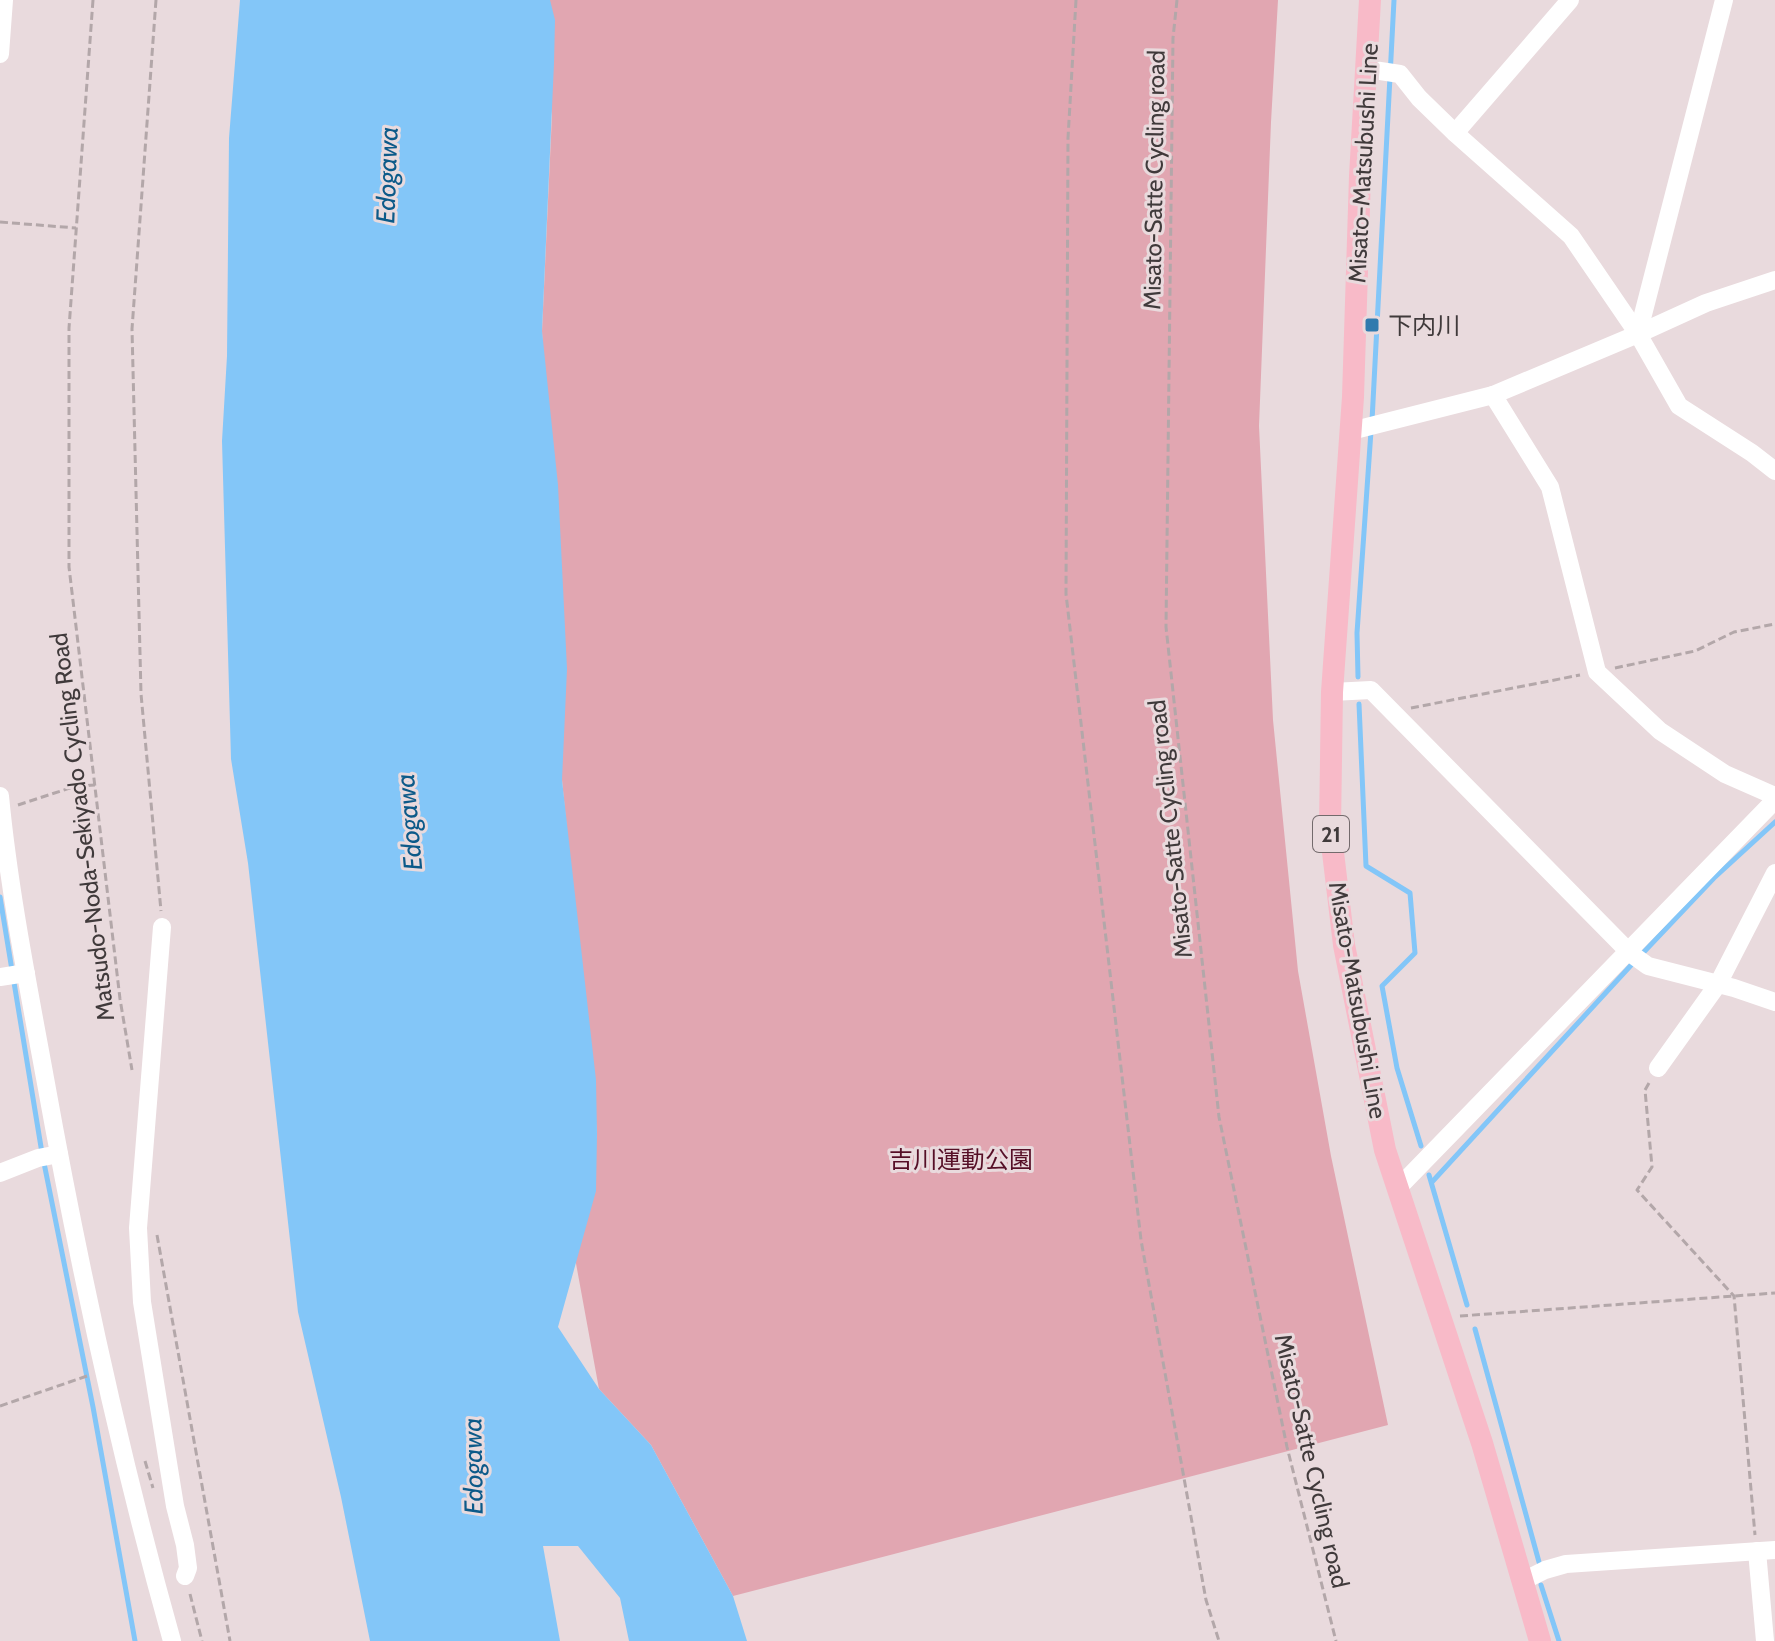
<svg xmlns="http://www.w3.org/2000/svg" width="1775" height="1641" viewBox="0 0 1775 1641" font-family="Cabin,'Noto Sans JP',sans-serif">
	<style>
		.green { fill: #e1a6b1 }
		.water { fill: #83c6f8 }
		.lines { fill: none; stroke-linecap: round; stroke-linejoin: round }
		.stream { stroke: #83c6f8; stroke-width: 5 }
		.path { stroke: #b3a7a9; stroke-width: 3; stroke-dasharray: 8 4; stroke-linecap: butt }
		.minor { stroke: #fff; stroke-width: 18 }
		.major { stroke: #f8bac8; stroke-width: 22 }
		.poi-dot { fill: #307aae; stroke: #e9dadd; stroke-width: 3 }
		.labels { text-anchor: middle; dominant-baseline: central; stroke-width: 6; stroke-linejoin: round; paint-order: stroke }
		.shield { fill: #e9dadd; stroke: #736a6c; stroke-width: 2 }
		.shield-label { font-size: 22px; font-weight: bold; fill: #403a3b }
		.street-label { font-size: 24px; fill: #403a3b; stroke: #e9dadd }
		.poi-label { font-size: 24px; fill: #403a3b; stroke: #e9dadd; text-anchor: start }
		.park-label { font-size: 24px; fill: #560f27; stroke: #e9dadd }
		.water-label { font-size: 26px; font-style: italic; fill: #0c5a89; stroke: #e9dadd }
	</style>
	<rect width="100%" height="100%" fill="#e9dadd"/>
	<path class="green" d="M536,0H1278L1271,122L1259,426L1273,720L1298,971L1331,1156L1388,1425L733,1596L651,1445L599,1389L575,1258L597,1134L562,780L542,331L552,115Z"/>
	<path class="water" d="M240,0H550L555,20L554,63L542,331L558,485L567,669L562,780L596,1080L597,1134L596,1191L558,1327L599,1389L651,1445L733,1596L747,1641H629L620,1598L578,1546H543L560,1641H370L341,1497L298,1312L248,863L231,759L222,441L227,356L229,138Z"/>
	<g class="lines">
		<g class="stream">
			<path d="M1372,421L1394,0"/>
			<path d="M1358,677L1357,633L1371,431"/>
			<path d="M1359,704L1366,866L1410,893L1415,953L1382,986L1397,1068L1421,1146"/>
			<path d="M0,897L42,1153"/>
			<path d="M1641,955L1714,878L1775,822"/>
			<path d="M44,1163L93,1407L135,1641"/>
			<path d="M1429,1175L1467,1305"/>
			<path d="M1432,1182L1634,962"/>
			<path d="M1475,1329L1539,1562"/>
			<path d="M1541,1585L1559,1641"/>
		</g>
		<g class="path">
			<path d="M93,0L69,328V567L120,999L132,1070"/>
			<path d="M156,0L132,329L141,694L161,911"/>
			<path d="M1076,0L1068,138L1066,594L1141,1240L1206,1600L1219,1641"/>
			<path d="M1177,0L1173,38L1166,627L1219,1117L1287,1447L1336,1641"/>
			<path d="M0,222L76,228"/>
			<path d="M1615,668L1695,651L1734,632L1775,624"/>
			<path d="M1411,708L1580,675"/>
			<path d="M18,805L76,786L95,785"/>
			<path d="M1649,1083L1645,1090L1652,1167L1637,1190L1734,1296L1755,1535"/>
			<path d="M157,1235L230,1641"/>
			<path d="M1460,1316L1775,1293"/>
			<path d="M0,1406L87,1376"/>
			<path d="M145,1461L153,1488"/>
			<path d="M190,1594L202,1641"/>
		</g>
		<g class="minor">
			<path d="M0,54L4,0"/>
			<path d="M1367,69L1400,74L1419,98L1455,133L1571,236L1638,334L1679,406L1752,453L1775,471"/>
			<path d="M1455,133L1570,0"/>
			<path d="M1638,334L1724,0"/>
			<path d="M1493,395L1550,487L1597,672L1660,731L1725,774L1775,796"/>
			<path d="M1351,431L1493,395L1638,334L1706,303L1775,280"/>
			<path d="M1332,692L1371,690L1630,953L1648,966L1734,988L1775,1002"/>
			<path d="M0,796C9,890 28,985 45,1078C79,1267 120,1456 172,1641"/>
			<path d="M162,927L138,1228L142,1302L175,1506L185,1545L188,1568L185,1576"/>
			<path d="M0,977L26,973"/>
			<path d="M1658,1068L1718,984L1775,873"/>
			<path d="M0,1173L38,1158L59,1154"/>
			<path d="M1398,1188L1775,800"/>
			<path d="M1757,1551L1765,1641"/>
			<path d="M1523,1581L1545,1570L1566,1564L1775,1550"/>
		</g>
		<path class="major" d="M1370,0L1360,176L1353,397L1332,692L1330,827L1344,945L1385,1150L1482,1443L1540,1641"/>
	</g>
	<rect class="poi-dot" x="1364" y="317" width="16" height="16" rx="4"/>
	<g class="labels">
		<rect class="shield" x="1313" y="816" width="36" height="36" rx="6"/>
		<g class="shield-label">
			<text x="1331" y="834">21</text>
		</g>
		<g class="street-label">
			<text transform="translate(1363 163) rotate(-87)">Misato-Matsubushi Line</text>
			<text transform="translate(1154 180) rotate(-89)">Misato-Satte Cycling road</text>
			<text transform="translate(82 827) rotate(-97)">Matsudo-Noda-Sekiyado Cycling Road</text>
			<text transform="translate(1170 829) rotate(-96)">Misato-Satte Cycling road</text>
			<text transform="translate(1358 1000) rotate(80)">Misato-Matsubushi Line</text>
			<text transform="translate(1312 1461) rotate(77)">Misato-Satte Cycling road</text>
		</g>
		<g class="poi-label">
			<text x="1388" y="325">下内川</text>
		</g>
		<g class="park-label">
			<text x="961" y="1159">吉川運動公園</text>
		</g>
		<g class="water-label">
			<text transform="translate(387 175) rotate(-88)">Edogawa</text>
			<text transform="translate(409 822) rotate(-95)">Edogawa</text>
			<text transform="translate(473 1466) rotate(-91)">Edogawa</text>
		</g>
	</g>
</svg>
